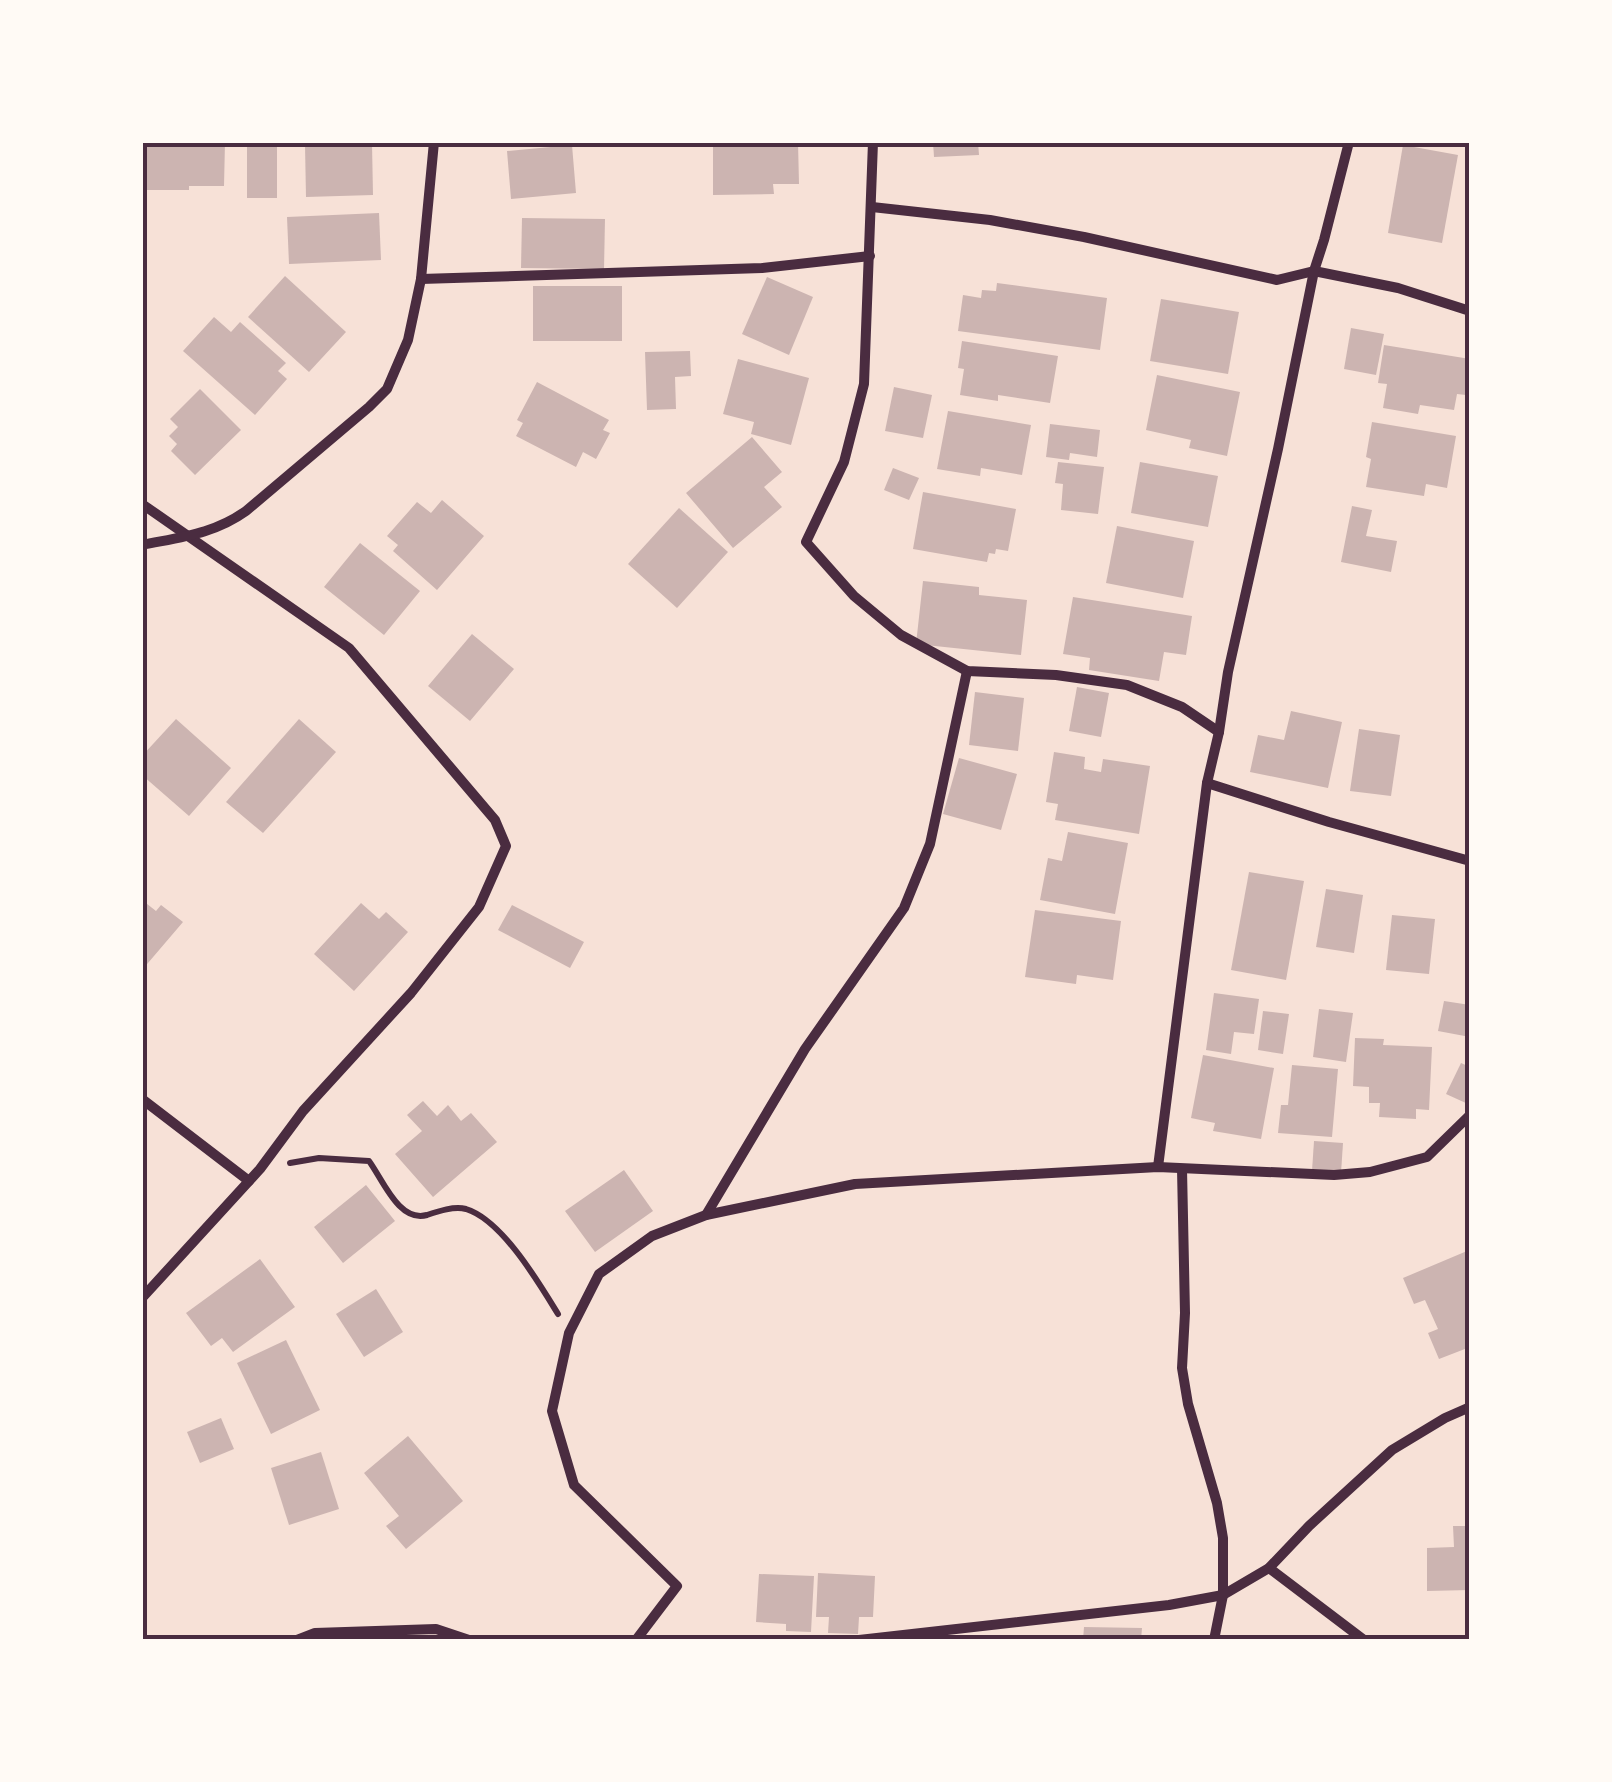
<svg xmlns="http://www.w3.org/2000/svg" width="1612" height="1782" viewBox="0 0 1612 1782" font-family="'Roboto Serif',serif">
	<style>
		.building { fill: #ccb4b1 }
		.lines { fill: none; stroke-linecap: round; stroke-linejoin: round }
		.path { stroke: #4a2c40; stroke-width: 6 }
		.minor { stroke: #4a2c40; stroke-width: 10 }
		.neatline { fill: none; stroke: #4a2c40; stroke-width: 4 }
	</style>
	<rect width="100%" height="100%" fill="#f7e1d7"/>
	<g class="building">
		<path d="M142,142H225L224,186H189V190H142Z"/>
		<rect x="247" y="142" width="30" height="56"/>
		<path d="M713,142H798L799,184H773L774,194L713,195Z"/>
		<path d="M933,142H978L979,155L934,157Z"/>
		<path d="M372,144L373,195L306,197L305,145Z"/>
		<path d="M572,145L576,193L511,199L507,151Z"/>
		<path d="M1403,145L1458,155L1442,243L1388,233Z"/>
		<path d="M379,213L381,260L289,264L287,217Z"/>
		<path d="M522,218L605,219L604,269L521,268Z"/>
		<path d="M285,276L346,332L309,372L248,317Z"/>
		<path d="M767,277L813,297L789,355L742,334Z"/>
		<path d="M997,283L1107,298L1100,350L958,331L963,295L981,298L982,290L996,291Z"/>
		<rect x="533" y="286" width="89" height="55"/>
		<path d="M1161,299L1239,312L1228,374L1150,361Z"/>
		<path d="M214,317L231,332L240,322L286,363L278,371L287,379L255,415L183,351Z"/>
		<path d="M1351,328L1384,334L1376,375L1344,369Z"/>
		<path d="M962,341L1058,356L1050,403L998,395V401L960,395L964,369L958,368Z"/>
		<path d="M1384,345L1470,359L1466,395L1457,394L1454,410L1420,405L1418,414L1383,408L1387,384L1378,383Z"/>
		<path d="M690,351L691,376L675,377L676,409L647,410L645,352Z"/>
		<path d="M738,359L809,378L791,445L751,434L754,422L723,414Z"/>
		<path d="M1157,375L1240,392L1227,456L1189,448L1191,440L1146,430Z"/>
		<path d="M537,382L609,420L603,430L610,433L596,459L583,452L576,467L516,436L523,423L517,420Z"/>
		<path d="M894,387L932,395L923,438L885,431Z"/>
		<path d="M200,389L241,430L195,475L171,451L177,444L169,436L178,427L170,419Z"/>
		<path d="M948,411L1031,425L1022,475L981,468L980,476L937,469Z"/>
		<path d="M1372,422L1456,436L1447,488L1426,484L1424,496L1366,487L1371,459L1366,457Z"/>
		<path d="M1050,424L1100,430L1097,457L1070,453L1069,460L1046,457Z"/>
		<path d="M752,437L782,472L764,487L782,507L733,548L686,493Z"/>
		<path d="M1058,462L1104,467L1098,514L1061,510L1063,484L1055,483Z"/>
		<path d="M1140,462L1218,476L1208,527L1131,513Z"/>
		<path d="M893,468L919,478L909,500L884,490Z"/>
		<path d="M923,492L1016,509L1008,551L996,549L995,554L989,553L987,562L913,549Z"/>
		<path d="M442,500L484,536L437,590L393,551L398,545L387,536L417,502L431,513Z"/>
		<path d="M1352,506L1372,510L1366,536L1397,541L1391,572L1341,562Z"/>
		<path d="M679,508L728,552L677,608L628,564Z"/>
		<path d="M1117,526L1194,541L1183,598L1106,583Z"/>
		<path d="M360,543L420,591L384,635L324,587Z"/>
		<path d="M923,581L979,587V595L1027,600L1021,655L916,644Z"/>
		<path d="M1073,597L1192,616L1186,655L1164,652L1159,681L1089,670L1090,658L1063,654Z"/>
		<path d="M472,634L514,669L470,721L428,686Z"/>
		<path d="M1077,687L1109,693L1101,737L1069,731Z"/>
		<path d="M975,692L1024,698L1018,751L969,745Z"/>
		<path d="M1291,711L1342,722L1328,788L1250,772L1258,735L1284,740Z"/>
		<path d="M176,719L231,768L189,816L142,775V756Z"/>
		<path d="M299,719L336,752L263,833L226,802Z"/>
		<path d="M1359,729L1400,735L1391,796L1350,791Z"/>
		<path d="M1054,752L1085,757L1084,769L1101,772L1103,759L1150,766L1139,834L1055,820L1058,804L1046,802Z"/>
		<path d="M959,758L1017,774L1001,830L943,814Z"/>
		<path d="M1068,832L1128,843L1115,914L1040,900L1048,858L1062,861Z"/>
		<path d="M1249,872L1304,881L1286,980L1231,970Z"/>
		<path d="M1326,889L1363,895L1354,953L1316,947Z"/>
		<path d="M142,900L156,911L161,905L183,922L142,970Z"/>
		<path d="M361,903L379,919L386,912L408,932L354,991L314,954Z"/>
		<path d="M512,905L584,942L570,968L498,930Z"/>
		<path d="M1035,910L1121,921L1113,980L1077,975L1076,984L1025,977Z"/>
		<path d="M1392,915L1435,919L1429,974L1386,970Z"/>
		<path d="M1214,993L1259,999L1254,1034L1234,1032L1231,1054L1206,1050Z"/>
		<path d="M1444,1001L1470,1005V1037L1438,1031Z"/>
		<path d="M1319,1009L1353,1013L1346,1062L1313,1057Z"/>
		<path d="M1263,1011L1289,1014L1283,1054L1258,1050Z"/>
		<path d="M1355,1038L1384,1039L1383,1045L1432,1047L1429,1110L1416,1109V1119L1379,1117L1380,1103H1369V1087L1353,1086Z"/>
		<path d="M1203,1055L1274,1068L1261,1139L1213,1131L1215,1123L1191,1118Z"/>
		<path d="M1461,1063L1470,1067L1468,1104L1446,1094Z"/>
		<path d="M1292,1065L1338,1069L1332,1137L1278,1133L1281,1105H1288Z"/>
		<path d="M423,1101L437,1116L448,1105L461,1121L471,1113L497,1142L433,1197L395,1154L422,1131L407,1115Z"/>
		<path d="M1314,1141L1343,1143L1341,1173L1312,1171Z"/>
		<path d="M624,1170L653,1211L595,1252L565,1211Z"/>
		<path d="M366,1185L395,1221L343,1263L314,1227Z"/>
		<path d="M1467,1251L1470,1257V1347L1439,1359L1428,1333L1438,1329L1425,1300L1414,1304L1403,1278Z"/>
		<path d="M260,1259L295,1307L233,1352L222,1338L211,1346L186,1313Z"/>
		<path d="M376,1289L403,1332L364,1357L336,1314Z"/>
		<path d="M286,1340L320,1410L271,1434L237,1363Z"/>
		<path d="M221,1418L234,1449L200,1463L187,1432Z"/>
		<path d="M408,1436L463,1501L406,1549L386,1526L399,1516L364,1473Z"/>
		<path d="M321,1452L339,1509L289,1525L271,1468Z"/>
		<path d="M1453,1526H1470V1590L1427,1591V1548L1454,1547Z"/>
		<path d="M818,1573L875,1576L873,1617H859L858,1634L828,1633L829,1617H816Z"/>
		<path d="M759,1574L814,1576L811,1632L786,1631V1624L756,1622Z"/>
		<path d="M1084,1627L1142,1628L1141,1640H1083Z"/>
	</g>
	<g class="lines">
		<path class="path" d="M290,1163L319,1158L369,1161C383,1180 399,1223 427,1215C439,1211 454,1206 466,1209C502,1220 539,1283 558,1314"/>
		<g class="minor">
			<path d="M873,142L864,384L844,462L806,542L854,596L901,635L967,671L1056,675L1127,685L1182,707L1219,732"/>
			<path d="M872,207L990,220L1084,237L1277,280L1314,271L1398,288L1470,311"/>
			<path d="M421,279L762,268L870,256"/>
			<path d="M142,504L349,648L495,820L506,846L479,907L411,993L303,1111L260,1169L142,1298"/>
			<path d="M142,545C181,537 214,534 246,511L369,407L387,389L408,340L421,279L434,142"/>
			<path d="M1207,783L1329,822L1470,861"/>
			<path d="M142,1099L249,1181"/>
			<path d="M1158,1167L1207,783L1219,732L1228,672L1278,449L1314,271L1324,240L1349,142"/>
			<path d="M1182,1169L1185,1313L1182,1368L1188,1404L1217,1503L1223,1538V1595L1214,1640"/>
			<path d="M706,1215L805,1049L904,908L930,844L967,671"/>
			<path d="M1269,1568L1364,1640"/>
			<path d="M297,1640L315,1633L436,1629L469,1640"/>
			<path d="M636,1640L677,1586L574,1485L552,1411L569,1333L599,1274L652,1236L706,1215L855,1184L1158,1167L1334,1175L1370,1172L1427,1157L1470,1115"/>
			<path d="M859,1640L1169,1605L1223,1595L1269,1568L1309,1526L1392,1450L1445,1418L1470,1407"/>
		</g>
	</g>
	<rect width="1612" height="1782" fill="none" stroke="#fffaf5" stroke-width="290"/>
	<rect x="145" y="145" width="1322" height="1492" class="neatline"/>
</svg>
